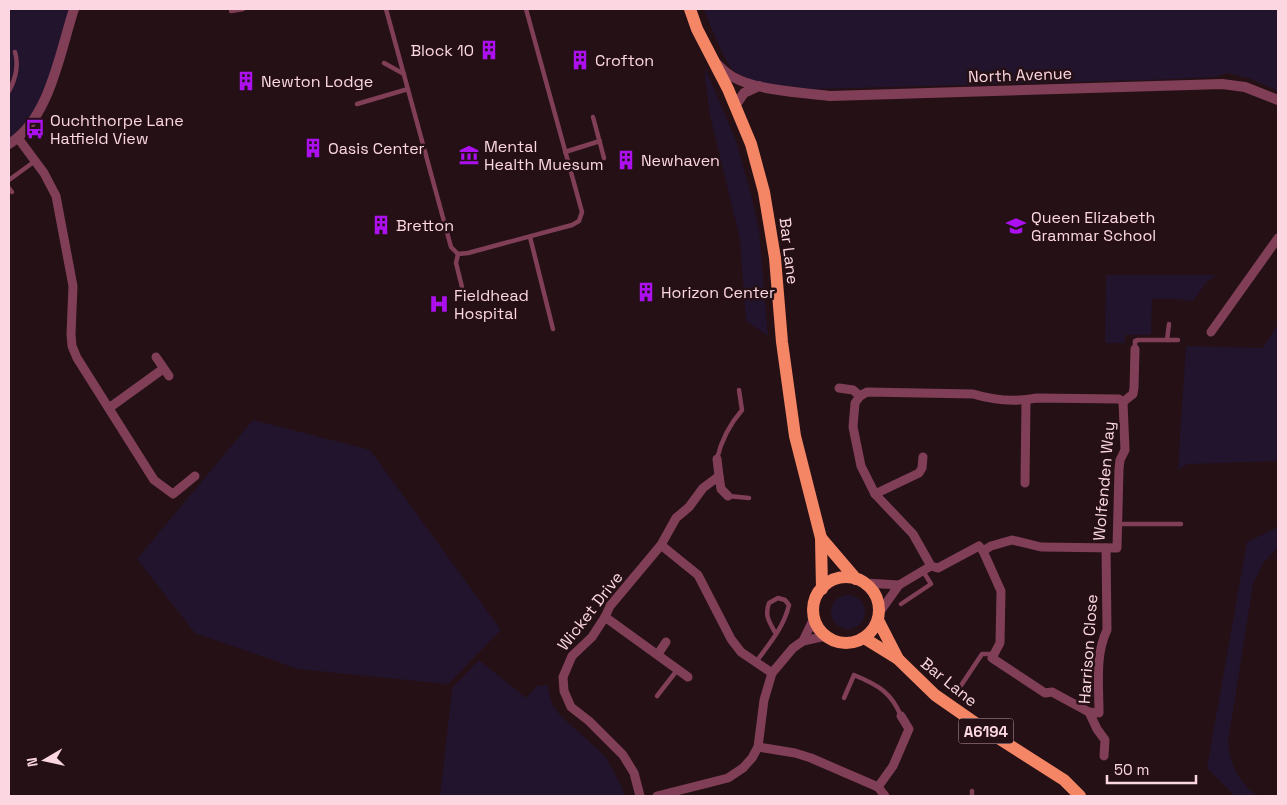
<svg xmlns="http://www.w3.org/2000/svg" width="1287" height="805" viewBox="0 0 1287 805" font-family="'Space Grotesk',sans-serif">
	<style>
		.green { fill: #23142e }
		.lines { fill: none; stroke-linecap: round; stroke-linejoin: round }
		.service { stroke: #803f57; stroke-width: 4.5 }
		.minor { stroke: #803f57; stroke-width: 9 }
		.tertiary { stroke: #803f57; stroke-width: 10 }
		.primary { stroke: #f48666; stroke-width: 12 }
		.labels { text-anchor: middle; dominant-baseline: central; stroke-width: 5; stroke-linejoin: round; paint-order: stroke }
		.shield { fill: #251015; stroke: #bc9ba4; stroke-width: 1 }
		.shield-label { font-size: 15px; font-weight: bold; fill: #fcd7e2 }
		.poi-label { font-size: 16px; fill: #fcd7e2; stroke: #251015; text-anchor: start }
		.street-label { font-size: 16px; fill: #fcd7e2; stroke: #251015 }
	</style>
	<rect width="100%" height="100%" fill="#251015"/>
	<g class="green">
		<path d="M9,9H74L48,96L9,144Z"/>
		<path d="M704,9H1278V91L1251,79L1227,73L1215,77L1147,80L813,89C791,86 752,85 734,71C725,64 709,21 704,9Z"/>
		<path d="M705,68L735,138L751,194L759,230L768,336L746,321L740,239L710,115L705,76Z"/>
		<path d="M1106,275H1215L1213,278L1208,280L1193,301L1175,299H1152L1151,335H1125V343H1105Z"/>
		<path d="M1278,324V461L1187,464L1178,470L1186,346L1263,348Z"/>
		<path d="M253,420L370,450L501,630L448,684L298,669L195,633L137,559Z"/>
		<path d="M1278,527V547L1264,562L1253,584L1228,742C1230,764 1239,784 1258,796H1235L1207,768L1247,542Z"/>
		<circle cx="848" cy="612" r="17"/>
		<path d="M479,660L526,698L537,686L547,685L552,704L561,716L606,757L622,788L624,796H440L452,691L453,687Z"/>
	</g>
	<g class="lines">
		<g class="service">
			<path d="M386,9L451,247L458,254L468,253L572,225L579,221L582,212L526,9"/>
			<path d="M231,11L243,9"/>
			<path d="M384,63L404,74"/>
			<path d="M9,91C16,78 19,66 15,52"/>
			<path d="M357,104L408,89"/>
			<path d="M593,117L604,158"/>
			<path d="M565,152L600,141"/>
			<path d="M9,180L35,161"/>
			<path d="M9,188L12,192"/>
			<path d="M530,237L553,329"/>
			<path d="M458,254L456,263L462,287"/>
			<path d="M1167,340L1169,324"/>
			<path d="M1135,349V341L1138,340H1178"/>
			<path d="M717,459C721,441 730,424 742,410L739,390"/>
			<path d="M728,496L749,498"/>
			<path d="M1118,524H1181"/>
			<path d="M901,604L931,584L923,571"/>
			<path d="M756,662C769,644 784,627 789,605L785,600L778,598L769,603C764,616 770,623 776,634"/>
			<path d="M960,687L982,654H993"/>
			<path d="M657,696L678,669"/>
			<path d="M844,698L854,675C878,685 891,692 901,716"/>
			<path d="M972,791V796"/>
		</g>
		<g class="minor">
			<path d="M18,138L44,173L56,196L73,286L71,334L72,346L77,358L154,480L173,494L195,476"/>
			<path d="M1211,332L1278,238"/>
			<path d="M156,357L169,376"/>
			<path d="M839,388L853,390L860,396"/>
			<path d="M1123,402L1133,394L1134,388L1135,349"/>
			<path d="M109,408L163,369"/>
			<path d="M717,459L719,476"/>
			<path d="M1025,483L1026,400"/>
			<path d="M875,494L919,473L922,468L923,457"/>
			<path d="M661,545L698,575L731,639L741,652L772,673"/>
			<path d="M983,551L1001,591L1000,643L992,658L1045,693L1052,692L1089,712L1099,713C1099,686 1095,654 1107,630L1106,548"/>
			<path d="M865,583L899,585"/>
			<path d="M879,613L899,585L931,566L938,568L979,546L983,551L991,546L1012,540L1041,547L1117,548L1119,469L1120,460L1125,450L1123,402L1119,399L1037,398C1016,402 993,400 973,394L867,392L860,396L855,403L853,427L861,466L875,494L913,534L931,566"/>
			<path d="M605,617L688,677"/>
			<path d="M803,641L814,618"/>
			<path d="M658,654L666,642"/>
			<path d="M1089,712L1097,729L1105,740L1104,756"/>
			<path d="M758,747L795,753L811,758L878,787L885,796"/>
			<path d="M878,787L893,766L909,729L901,716"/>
			<path d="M640,796L634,773L623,755L589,721L571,707L564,691L563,677L572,656L592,637L605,617L610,606L661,545L676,518L689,507L703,488L719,476L721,489L728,496"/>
			<path d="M657,796L728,778L743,768L752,758L758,747L764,700L772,673L793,648L803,641L826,636"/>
		</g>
		<g class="tertiary">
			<path d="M717,64C722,69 728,75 735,78C756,90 804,93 830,96L1222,84L1245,87L1278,100"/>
			<path d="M735,106L744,93L759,86"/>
			<path d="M9,144C50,119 60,51 74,9"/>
		</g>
		<g class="primary">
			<path d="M690,9L697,29L728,89L751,144L764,192L775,258L782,342L795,436L821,538L822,589"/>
			<path d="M821,538L856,579"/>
			<circle cx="846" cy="610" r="33"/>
			<path d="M878,620L898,659"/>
			<path d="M864,638L898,659L935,695L981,727L1064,780L1080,796"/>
		</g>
	</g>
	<defs>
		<symbol id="building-bare" viewBox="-9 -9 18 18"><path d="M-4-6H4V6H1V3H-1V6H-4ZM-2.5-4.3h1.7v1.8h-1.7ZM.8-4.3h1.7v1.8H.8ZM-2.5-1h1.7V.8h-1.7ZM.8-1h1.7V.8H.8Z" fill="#ac10ef" stroke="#251015" stroke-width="2.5" paint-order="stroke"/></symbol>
		<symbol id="bus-bare" viewBox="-9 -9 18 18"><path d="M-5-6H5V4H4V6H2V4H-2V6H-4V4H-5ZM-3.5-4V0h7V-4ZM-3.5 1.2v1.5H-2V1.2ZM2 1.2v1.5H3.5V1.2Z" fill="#ac10ef" stroke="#251015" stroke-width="2.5" paint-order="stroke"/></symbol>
		<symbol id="museum-bare" viewBox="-9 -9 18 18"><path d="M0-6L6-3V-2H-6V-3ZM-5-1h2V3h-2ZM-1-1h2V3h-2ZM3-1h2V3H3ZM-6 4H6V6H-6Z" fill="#ac10ef" stroke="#251015" stroke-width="2.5" paint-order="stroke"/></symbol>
		<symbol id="school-bare" viewBox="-9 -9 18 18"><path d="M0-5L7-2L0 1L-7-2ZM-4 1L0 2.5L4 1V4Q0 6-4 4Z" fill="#ac10ef" stroke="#251015" stroke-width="2.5" paint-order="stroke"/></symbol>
		<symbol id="hospital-bare" viewBox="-9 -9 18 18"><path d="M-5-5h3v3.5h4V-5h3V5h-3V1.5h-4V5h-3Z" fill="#ac10ef" stroke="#251015" stroke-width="2.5" paint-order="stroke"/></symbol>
	</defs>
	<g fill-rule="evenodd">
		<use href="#building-bare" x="475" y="36" width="28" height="28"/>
		<use href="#building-bare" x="566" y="46" width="28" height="28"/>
		<use href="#building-bare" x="232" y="67" width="28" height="28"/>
		<use href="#bus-bare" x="21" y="115" width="28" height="28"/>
		<use href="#building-bare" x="299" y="134" width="28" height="28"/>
		<use href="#museum-bare" x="455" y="141" width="28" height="28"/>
		<use href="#building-bare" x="612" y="146" width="28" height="28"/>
		<use href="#building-bare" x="367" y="211" width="28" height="28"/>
		<use href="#school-bare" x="1002" y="212" width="28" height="28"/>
		<use href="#building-bare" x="632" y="278" width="28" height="28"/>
		<use href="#hospital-bare" x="425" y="290" width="28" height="28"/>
	</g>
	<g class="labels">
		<rect class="shield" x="958.5" y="718.5" width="55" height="25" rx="4"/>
		<g class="shield-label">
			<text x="986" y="731">A6194</text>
		</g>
		<g class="poi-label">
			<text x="474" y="50" text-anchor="end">Block 10</text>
			<text x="595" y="60">Crofton</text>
			<text x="261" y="81">Newton Lodge</text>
			<text x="50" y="120">Ouchthorpe Lane<tspan x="50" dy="18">Hatfield View</tspan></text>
			<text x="484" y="146">Mental<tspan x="484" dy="18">Health Muesum</tspan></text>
			<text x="328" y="148">Oasis Center</text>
			<text x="641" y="160">Newhaven</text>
			<text x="1031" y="217">Queen Elizabeth<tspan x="1031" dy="18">Grammar School</tspan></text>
			<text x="396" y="225">Bretton</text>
			<text x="661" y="292">Horizon Center</text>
			<text x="454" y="295">Fieldhead<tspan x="454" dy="18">Hospital</tspan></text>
		</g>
		<g class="street-label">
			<text transform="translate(1020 75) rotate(-2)">North Avenue</text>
			<text transform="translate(789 251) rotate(83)">Bar Lane</text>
			<text transform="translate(1104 481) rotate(-85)">Wolfenden Way</text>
			<text transform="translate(590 611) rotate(-52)">Wicket Drive</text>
			<text transform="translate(1088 649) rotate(-86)">Harrison Close</text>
			<text transform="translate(949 682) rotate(39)">Bar Lane</text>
		</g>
	</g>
	<rect width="1287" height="805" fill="none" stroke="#fcd7e2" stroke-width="20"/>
	<g transform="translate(45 760) rotate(261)" stroke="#251015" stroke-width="4" paint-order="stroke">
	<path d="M0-4L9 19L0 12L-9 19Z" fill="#fcd7e2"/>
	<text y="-8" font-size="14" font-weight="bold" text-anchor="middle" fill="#fcd7e2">N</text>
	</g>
	<path d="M1107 775v8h89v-8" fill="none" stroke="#fcd7e2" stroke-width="2.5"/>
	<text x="1114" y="775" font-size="15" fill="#fcd7e2" stroke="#251015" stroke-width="4" paint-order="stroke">50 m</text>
</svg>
